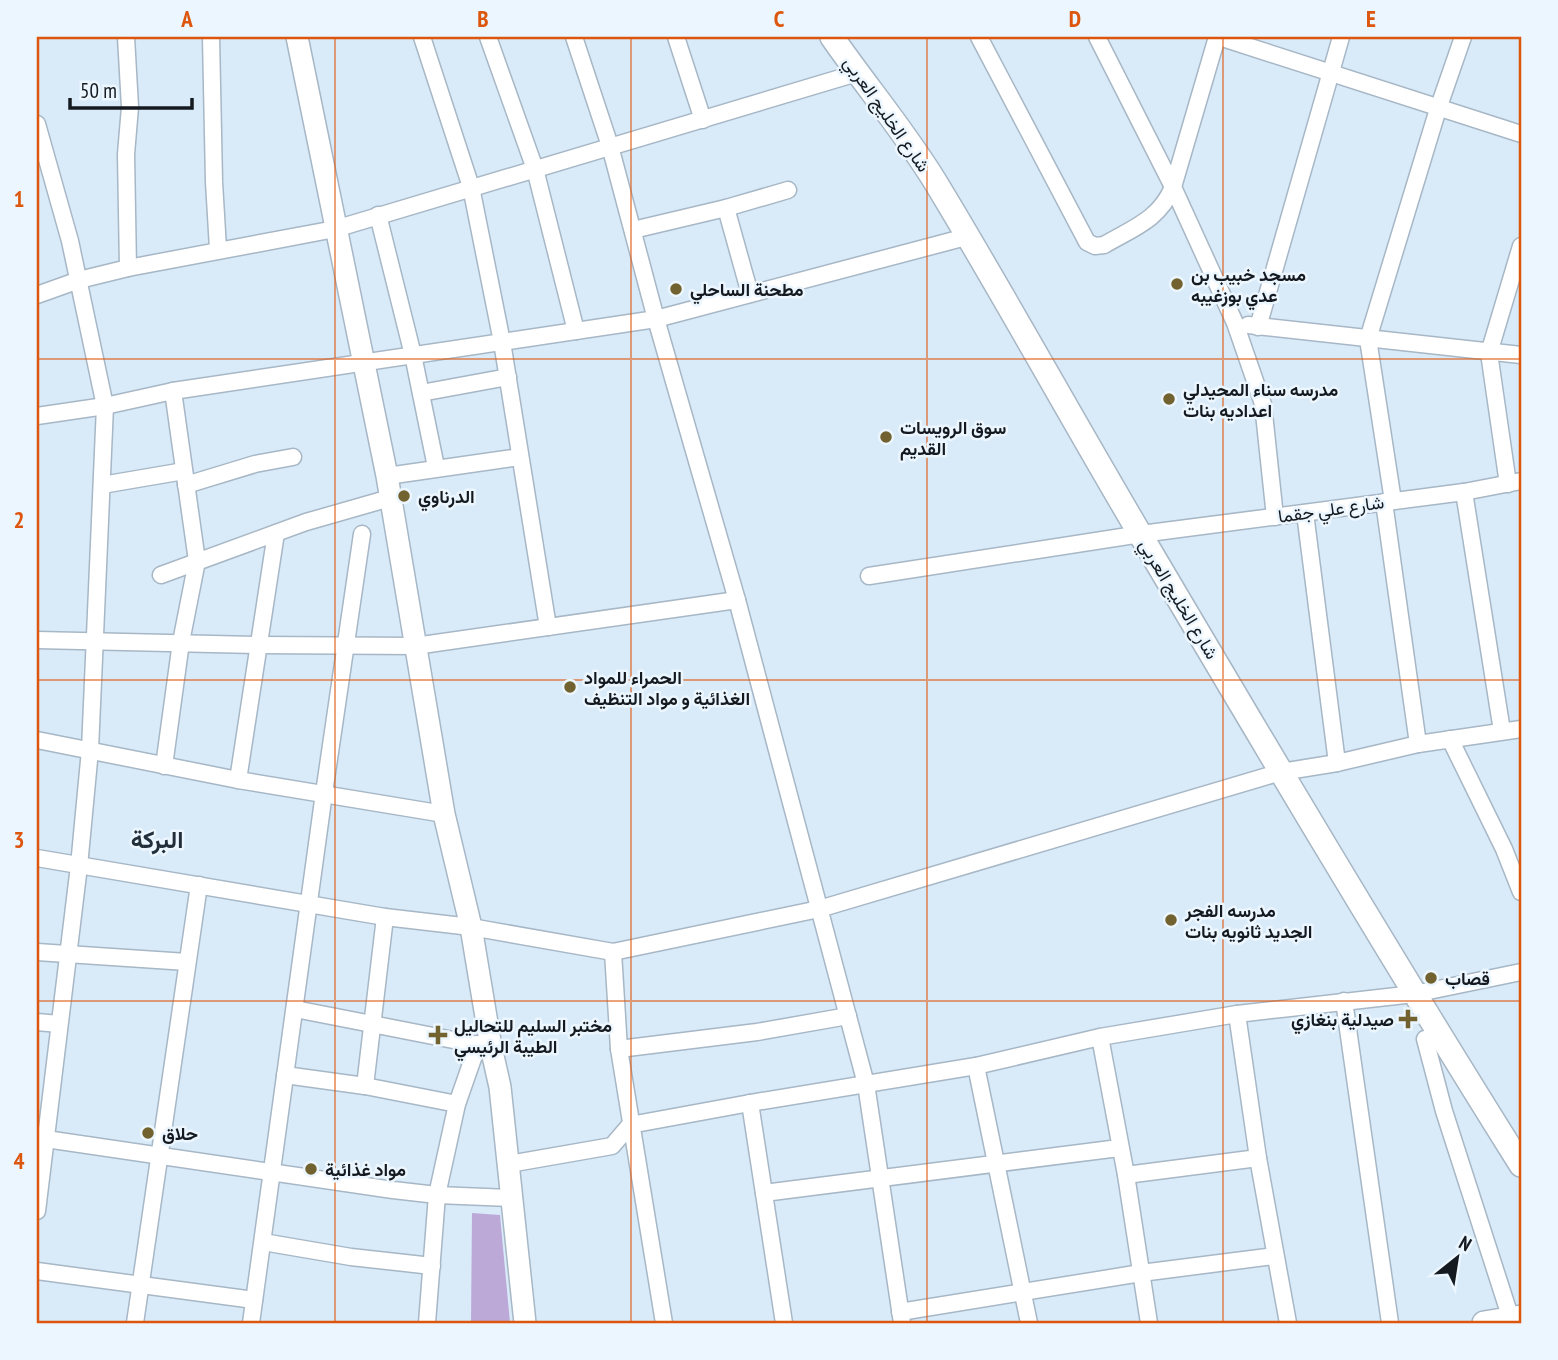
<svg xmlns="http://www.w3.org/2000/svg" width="1558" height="1360" viewBox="0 0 1558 1360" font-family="'PT Sans Narrow',Vazirmatn,sans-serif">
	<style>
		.green { fill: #bca9d8 }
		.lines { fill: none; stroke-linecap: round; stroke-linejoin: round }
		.minor-casing { stroke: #a7b7c5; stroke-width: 19 }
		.tertiary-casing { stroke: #a7b7c5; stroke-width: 24 }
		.secondary-casing { stroke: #a7b7c5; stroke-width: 26 }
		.minor { stroke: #fff; stroke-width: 16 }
		.tertiary { stroke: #fff; stroke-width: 21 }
		.secondary { stroke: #fff; stroke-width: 23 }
		.grid { fill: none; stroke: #dd560d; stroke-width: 2; stroke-opacity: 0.55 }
		.poi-dot { fill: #71622f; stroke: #ecf6ff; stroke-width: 2.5 }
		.labels { text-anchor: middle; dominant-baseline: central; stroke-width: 5; stroke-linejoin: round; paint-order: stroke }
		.street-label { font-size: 18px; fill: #141a1f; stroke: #ecf6ff }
		.poi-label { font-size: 18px; font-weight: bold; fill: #141a1f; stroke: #ecf6ff; text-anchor: start }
		.district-label { font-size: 24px; font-weight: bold; fill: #222f3a; stroke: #ecf6ff }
		.neatline { fill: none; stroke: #dd560d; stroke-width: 2.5 }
		.grid-label { font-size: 23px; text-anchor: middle; font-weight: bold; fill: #dd560d }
	</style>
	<rect width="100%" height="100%" fill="#d9eaf8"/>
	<path class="green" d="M472,1213L500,1215L510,1323H471Z"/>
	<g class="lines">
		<defs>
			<g id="minor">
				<path d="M126,37L130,107L126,154L128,268"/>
				<path d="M211,37L214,182L218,249"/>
				<path d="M422,37L471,187L502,342L548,627"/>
				<path d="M488,37L535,169L576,331"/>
				<path d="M574,37L610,146L656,319L737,600L866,1084L902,1323"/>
				<path d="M676,37L703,120"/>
				<path d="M979,37L1087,242L1095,246L1104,245C1133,228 1159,220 1173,187L1217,37"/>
				<path d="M1097,37L1173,187L1235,323L1263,404L1275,517"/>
				<path d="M1219,37L1521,134"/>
				<path d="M37,124L70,241L105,406L90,750L79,866L37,1211"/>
				<path d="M726,208L750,294"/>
				<path d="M378,215L413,355L436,467"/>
				<path d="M633,230L726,208L788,190"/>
				<path d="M37,295L79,280L128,268L335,229L857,73"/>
				<path d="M1248,325L1521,355"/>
				<path d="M1258,327L1341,37"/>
				<path d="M421,393L508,377"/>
				<path d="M37,416L105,406L173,391L656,319L966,237"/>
				<path d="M387,476L520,457"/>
				<path d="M1508,484L1489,353L1521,246"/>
				<path d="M102,485L184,471"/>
				<path d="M186,485L255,464L293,457"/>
				<path d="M1464,492L1502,731"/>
				<path d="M1393,501L1368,339L1438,109L1463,37"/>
				<path d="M1384,502L1418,744"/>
				<path d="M1305,513L1337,763"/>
				<path d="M161,575L306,522L390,498"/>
				<path d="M869,576L1141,534L1464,492L1521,481"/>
				<path d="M37,640L259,645L415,646L737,600"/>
				<path d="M1450,739L1504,849L1521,892"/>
				<path d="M37,740L238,780L444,814"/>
				<path d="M164,766L181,642L197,561L173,391"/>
				<path d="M238,780L276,533"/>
				<path d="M37,858L385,917L471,927L613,952L819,909L1281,772L1337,763L1418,744L1521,729"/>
				<path d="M385,917L365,1086L457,1104"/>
				<path d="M37,952L187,962"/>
				<path d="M613,952L619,1049L664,1323"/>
				<path d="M1344,1001L1390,1323"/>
				<path d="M295,1009L489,1047"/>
				<path d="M1237,1014L1258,1158L1288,1323"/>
				<path d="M37,1022L59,1024"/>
				<path d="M1100,1037L1126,1175L1149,1323"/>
				<path d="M1425,1039L1444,1111L1511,1319"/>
				<path d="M619,1049L757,1032L848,1016"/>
				<path d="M976,1066L1029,1323"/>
				<path d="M285,1075L365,1086"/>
				<path d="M750,1103L784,1323"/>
				<path d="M39,1138L393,1190L437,1195L512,1198"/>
				<path d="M509,1164L612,1146L630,1125L750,1103L976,1066L1100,1037L1237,1014L1414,994L1521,972"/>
				<path d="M1126,1175L1258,1158"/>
				<path d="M764,1193L1119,1148"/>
				<path d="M263,1242L351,1257L432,1266"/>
				<path d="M37,1271L254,1300"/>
				<path d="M900,1312L1141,1273L1274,1256"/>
				<path d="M135,1323L199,885"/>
				<path d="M251,1323L324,793L362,534"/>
				<path d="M427,1323L437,1195L457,1104L478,1044"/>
			</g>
			<path id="tertiary" d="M297,37L387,476L444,814L471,927L491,1047L500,1087L525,1323"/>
			<g id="secondary">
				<path d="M832,37C866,86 905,132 936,183C1007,300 1073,421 1143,539C1267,749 1391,958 1521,1165"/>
				<path d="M1484,1323L1521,1317"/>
			</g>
		</defs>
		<use href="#minor" class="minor-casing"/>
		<use href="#tertiary" class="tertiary-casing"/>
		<use href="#secondary" class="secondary-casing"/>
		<use href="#minor" class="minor"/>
		<use href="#tertiary" class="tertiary"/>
		<use href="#secondary" class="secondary"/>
	</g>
	<path class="grid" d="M335,37V1323M631,37V1323M927,37V1323M1223,37V1323M37,359H1521M37,680H1521M37,1001H1521"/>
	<g class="poi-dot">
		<circle cx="1177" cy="284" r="7"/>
		<circle cx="676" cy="289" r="7"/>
		<circle cx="1169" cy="399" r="7"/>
		<circle cx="886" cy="437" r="7"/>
		<circle cx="404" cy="496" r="7"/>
		<circle cx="570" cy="687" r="7"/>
		<circle cx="1171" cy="920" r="7"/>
		<circle cx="1431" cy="978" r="7"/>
		<path d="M1404.5 1008.5h7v7h7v7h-7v7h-7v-7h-7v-7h7z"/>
		<path d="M434.5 1024.5h7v7h7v7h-7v7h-7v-7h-7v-7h7z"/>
		<circle cx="148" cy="1133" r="7"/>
		<circle cx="311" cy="1169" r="7"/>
	</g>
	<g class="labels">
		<g class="street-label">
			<text transform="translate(887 114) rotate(55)">شارع الخليج العربي</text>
			<text transform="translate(1331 509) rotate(-8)">شارع علي جقما</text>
			<text transform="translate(1179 599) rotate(59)">شارع الخليج العربي</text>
		</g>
		<g class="poi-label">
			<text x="1191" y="274">مسجد خبيب بن<tspan x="1191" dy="21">عدي بوزغيبه</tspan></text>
			<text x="690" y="289">مطحنة الساحلي</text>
			<text x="1183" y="389">مدرسه سناء المحيدلي<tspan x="1183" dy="21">اعداديه بنات</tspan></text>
			<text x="900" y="427">سوق الرويسات<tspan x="900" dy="21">القديم</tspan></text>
			<text x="418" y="496">الدرناوي</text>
			<text x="584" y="677">الحمراء للمواد<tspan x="584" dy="21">الغذائية و مواد التنظيف</tspan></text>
			<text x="1185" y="910">مدرسه الفجر<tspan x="1185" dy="21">الجديد ثانويه بنات</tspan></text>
			<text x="1445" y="978">قصاب</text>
			<text x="1394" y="1019" text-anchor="end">صيدلية بنغازي</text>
			<text x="454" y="1025">مختبر السليم للتحاليل<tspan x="454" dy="21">الطيبة الرئيسي</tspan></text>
			<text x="162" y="1133">حلاق</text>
			<text x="325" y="1169">مواد غذائية</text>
		</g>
		<g class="district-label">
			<text x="157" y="839">البركة</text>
		</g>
	</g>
	<rect width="1558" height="1360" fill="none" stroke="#ecf6ff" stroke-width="77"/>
	<g transform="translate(1457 1258) rotate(30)" stroke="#ecf6ff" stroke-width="5" paint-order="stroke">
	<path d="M0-5L12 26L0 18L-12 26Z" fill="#141a1f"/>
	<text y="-10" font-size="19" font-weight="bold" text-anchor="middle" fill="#141a1f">N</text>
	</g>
	<path d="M70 98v10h122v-10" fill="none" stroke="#141a1f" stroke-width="3.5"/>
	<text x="80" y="98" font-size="21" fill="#141a1f" stroke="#ecf6ff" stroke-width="5" paint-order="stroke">50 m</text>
	<rect x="38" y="38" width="1482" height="1284" class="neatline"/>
	<g class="grid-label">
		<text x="187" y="27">A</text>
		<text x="483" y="27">B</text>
		<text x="779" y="27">C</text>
		<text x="1075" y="27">D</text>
		<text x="1371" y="27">E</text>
		<text x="19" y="207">1</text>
		<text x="19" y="528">2</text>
		<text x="19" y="848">3</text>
		<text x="19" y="1169">4</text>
	</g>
</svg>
